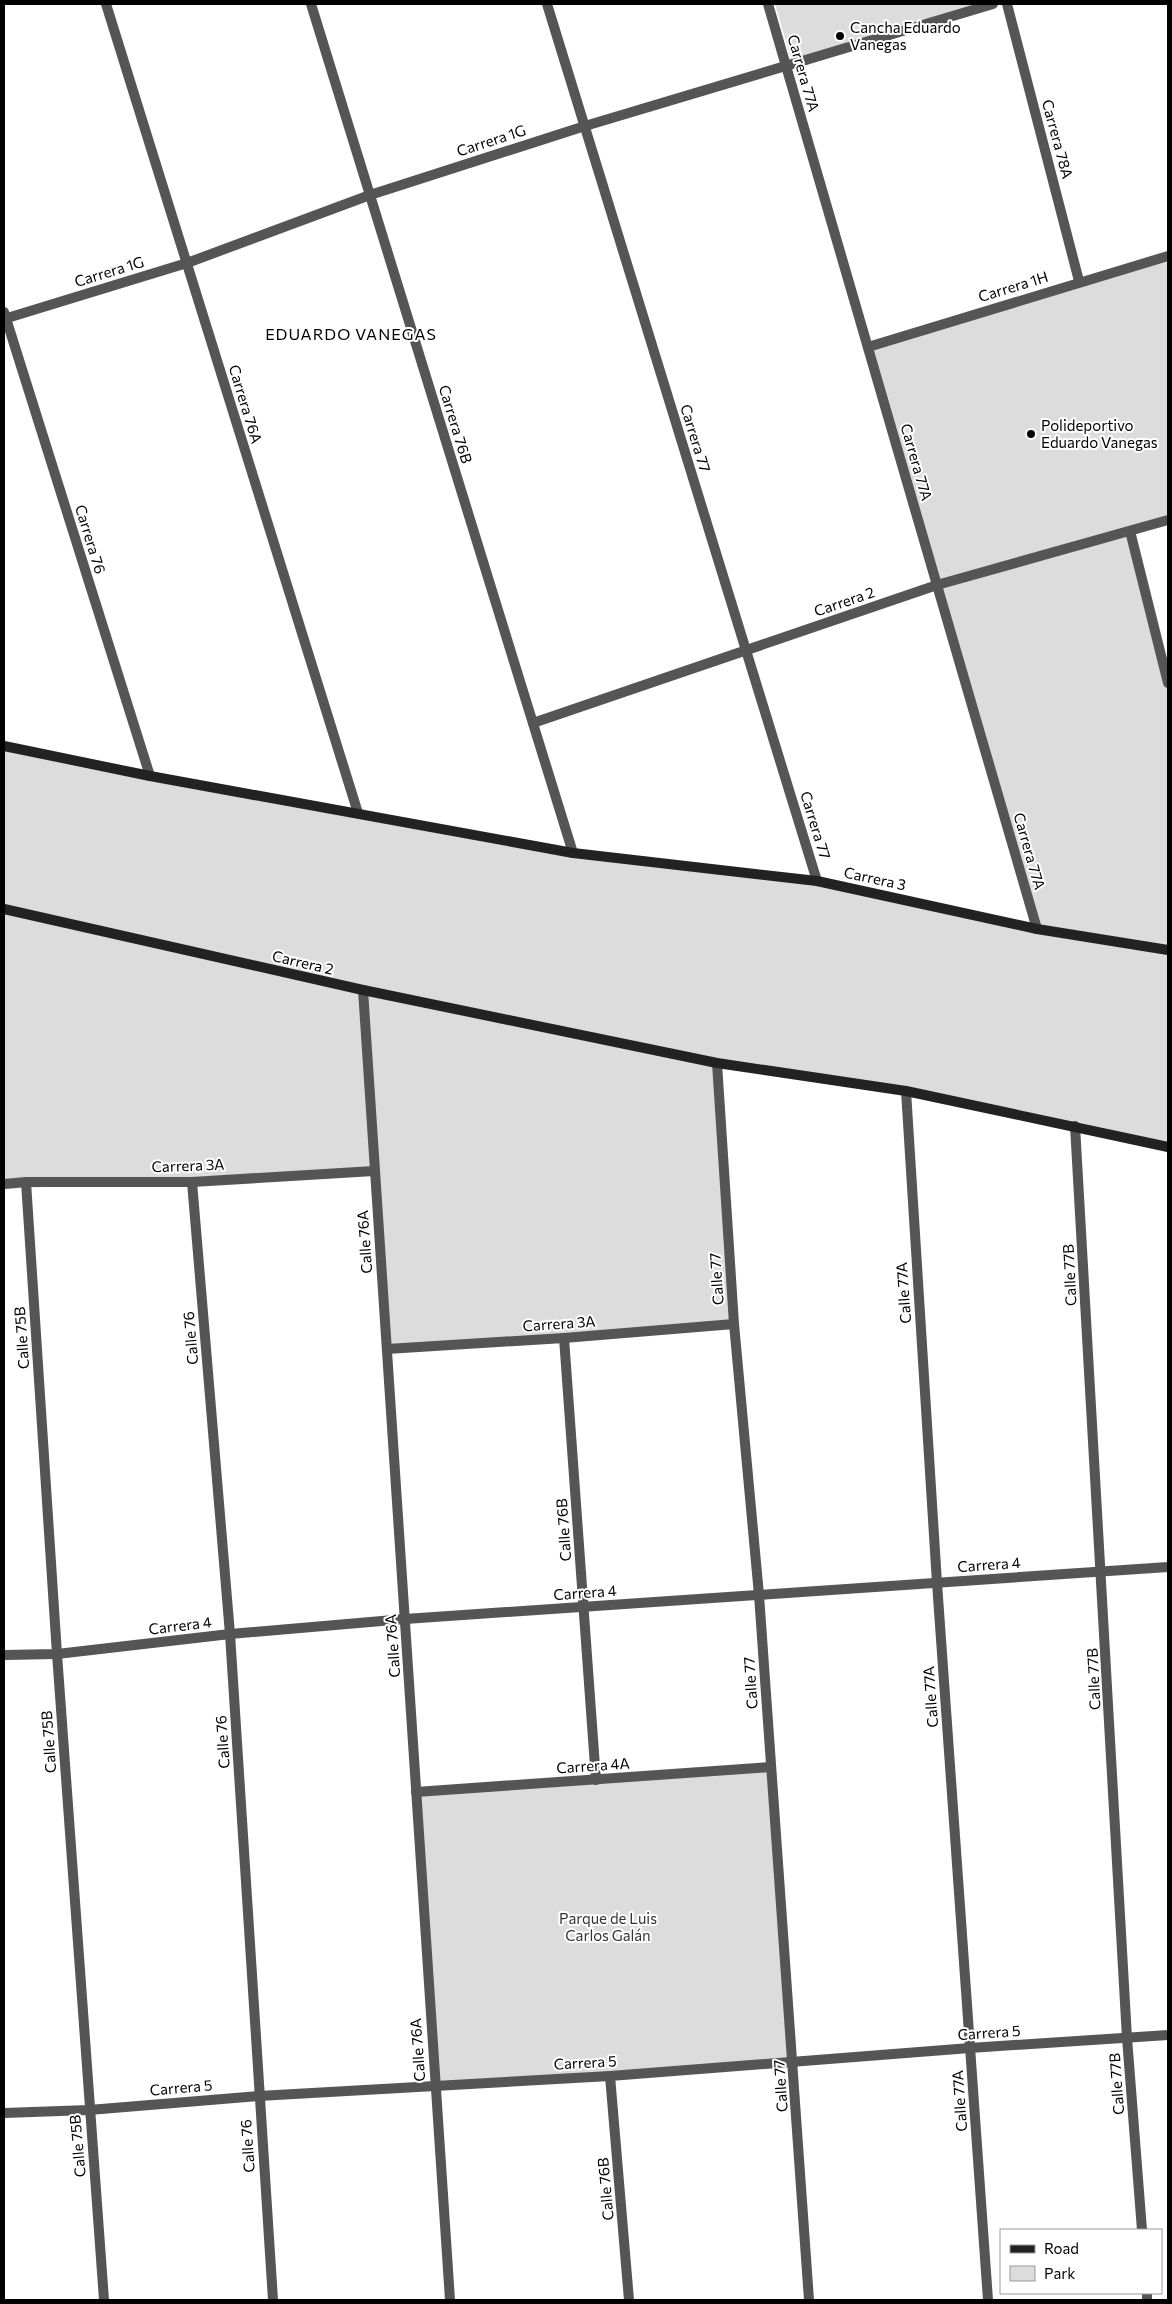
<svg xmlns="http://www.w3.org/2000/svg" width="1172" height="2304" viewBox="0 0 1172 2304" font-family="Commissioner,sans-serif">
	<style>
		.green { fill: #dcdcdc }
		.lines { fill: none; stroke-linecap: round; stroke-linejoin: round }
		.street { stroke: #555; stroke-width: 10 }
		.secondary { stroke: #222; stroke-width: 10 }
		.poi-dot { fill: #000; stroke: #fff; stroke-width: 2 }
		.labels { text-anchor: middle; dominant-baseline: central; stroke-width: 4; stroke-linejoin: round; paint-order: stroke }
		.poi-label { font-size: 15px; fill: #000; stroke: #fff; text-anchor: start }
		.street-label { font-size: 15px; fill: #000; stroke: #fff }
		.park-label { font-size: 15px; fill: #333; stroke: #fff }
		.neighbourhood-label { font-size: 16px; letter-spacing: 1px; fill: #000; stroke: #fff }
	</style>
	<rect width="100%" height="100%" fill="#fff"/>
	<g class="green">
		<path d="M775,4H998L794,69Z"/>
		<path d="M1168,258V521L1131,531L1168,683V1147L906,1091L718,1063L734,1324L387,1349L374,1171L4,1189V746L573,853L817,881L1037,929L868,347Z"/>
		<path d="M771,1767L793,2063L435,2085L416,1792Z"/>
	</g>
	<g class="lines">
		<g class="street">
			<path d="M106,4L358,813"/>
			<path d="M311,4L573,853"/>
			<path d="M547,4L817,881"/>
			<path d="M768,4L1037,929"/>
			<path d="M1007,4L1079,281"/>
			<path d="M4,312L150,776"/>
			<path d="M4,319L187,263L370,195L585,126L993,4"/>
			<path d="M868,347L1168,256"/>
			<path d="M1130,531L1168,683"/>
			<path d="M533,723L937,585L1168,520"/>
			<path d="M363,990L450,2300"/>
			<path d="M717,1063L734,1324L759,1595L809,2300"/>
			<path d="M906,1091L937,1583L988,2300"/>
			<path d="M1075,1126L1127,2038L1142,2230"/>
			<path d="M26,1182L57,1654L104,2300"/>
			<path d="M192,1182L230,1634L273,2300"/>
			<path d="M4,1184L26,1182H192L374,1171"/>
			<path d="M564,1338L596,1780"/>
			<path d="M387,1349L564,1338L734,1324"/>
			<path d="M4,1655L57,1654L230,1634L405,1619L1168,1567"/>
			<path d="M416,1792L771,1767"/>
			<path d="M610,2076L629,2300"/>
			<path d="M4,2113L89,2110L259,2096L610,2076L970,2048L1168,2035"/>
			<path d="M1147,2293V2300"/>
		</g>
		<g class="secondary">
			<path d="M4,746L150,776L573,853L817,881L1037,929L1168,950"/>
			<path d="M4,909L363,990L717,1063L906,1091L1168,1147"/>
		</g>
	</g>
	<g class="poi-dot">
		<circle cx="840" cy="36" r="5"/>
		<circle cx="1031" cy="434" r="5"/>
	</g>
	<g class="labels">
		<g class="poi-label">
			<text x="850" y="27">Cancha Eduardo<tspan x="850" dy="17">Vanegas</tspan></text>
			<text x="1041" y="425">Polideportivo<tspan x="1041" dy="17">Eduardo Vanegas</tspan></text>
		</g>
		<g class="street-label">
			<text transform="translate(804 73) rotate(74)">Carrera 77A</text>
			<text transform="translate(1058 139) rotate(75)">Carrera 78A</text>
			<text transform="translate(491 140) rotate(-18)">Carrera 1G</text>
			<text transform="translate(109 271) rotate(-17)">Carrera 1G</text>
			<text transform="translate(1013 286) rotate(-17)">Carrera 1H</text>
			<text transform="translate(246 404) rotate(73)">Carrera 76A</text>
			<text transform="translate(456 424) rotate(73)">Carrera 76B</text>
			<text transform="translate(696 438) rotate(73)">Carrera 77</text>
			<text transform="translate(917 462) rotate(74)">Carrera 77A</text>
			<text transform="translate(91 539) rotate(73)">Carrera 76</text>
			<text transform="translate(844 601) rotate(-19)">Carrera 2</text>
			<text transform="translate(816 825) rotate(73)">Carrera 77</text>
			<text transform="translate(1030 851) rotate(74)">Carrera 77A</text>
			<text transform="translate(875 878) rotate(12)">Carrera 3</text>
			<text transform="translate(303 962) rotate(13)">Carrera 2</text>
			<text transform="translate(188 1165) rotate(-2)">Carrera 3A</text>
			<text transform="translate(364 1242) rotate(-94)">Calle 76A</text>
			<text transform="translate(1069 1275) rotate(-93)">Calle 77B</text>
			<text transform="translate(716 1279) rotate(-94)">Calle 77</text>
			<text transform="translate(903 1293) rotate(-94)">Calle 77A</text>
			<text transform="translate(559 1323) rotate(-4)">Carrera 3A</text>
			<text transform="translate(21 1338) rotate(-94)">Calle 75B</text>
			<text transform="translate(190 1338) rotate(-95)">Calle 76</text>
			<text transform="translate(563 1530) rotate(-94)">Calle 76B</text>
			<text transform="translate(989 1564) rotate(-4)">Carrera 4</text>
			<text transform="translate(585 1592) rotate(-4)">Carrera 4</text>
			<text transform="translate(180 1625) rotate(-7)">Carrera 4</text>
			<text transform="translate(392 1646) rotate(-94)">Calle 76A</text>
			<text transform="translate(1093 1679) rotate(-93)">Calle 77B</text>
			<text transform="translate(750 1683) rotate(-94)">Calle 77</text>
			<text transform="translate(930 1697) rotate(-94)">Calle 77A</text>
			<text transform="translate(48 1742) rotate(-94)">Calle 75B</text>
			<text transform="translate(222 1742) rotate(-94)">Calle 76</text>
			<text transform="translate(593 1765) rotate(-4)">Carrera 4A</text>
			<text transform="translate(989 2032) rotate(-4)">Carrera 5</text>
			<text transform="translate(417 2050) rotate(-94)">Calle 76A</text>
			<text transform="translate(585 2062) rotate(-3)">Carrera 5</text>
			<text transform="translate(1116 2084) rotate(-94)">Calle 77B</text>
			<text transform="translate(780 2086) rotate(-94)">Calle 77</text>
			<text transform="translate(181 2087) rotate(-5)">Carrera 5</text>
			<text transform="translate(959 2101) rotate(-94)">Calle 77A</text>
			<text transform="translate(77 2146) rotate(-95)">Calle 75B</text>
			<text transform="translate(247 2146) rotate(-94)">Calle 76</text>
			<text transform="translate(605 2189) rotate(-95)">Calle 76B</text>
		</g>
		<g class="park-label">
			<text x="608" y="1918">Parque de Luis<tspan x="608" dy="17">Carlos Galán</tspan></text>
		</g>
		<g class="neighbourhood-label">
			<text x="351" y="333">EDUARDO VANEGAS</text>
		</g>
	</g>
	<rect width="1172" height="2304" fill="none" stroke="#000000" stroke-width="10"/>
	<rect x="1000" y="2229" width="162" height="65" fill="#ffffff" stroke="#999999"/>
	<rect x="1010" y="2245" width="25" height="8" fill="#222222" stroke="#999999"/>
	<text x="1044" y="2254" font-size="15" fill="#000000">Road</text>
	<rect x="1010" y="2266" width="25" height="15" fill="#dcdcdc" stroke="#999999"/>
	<text x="1044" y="2279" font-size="15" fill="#000000">Park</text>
</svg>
